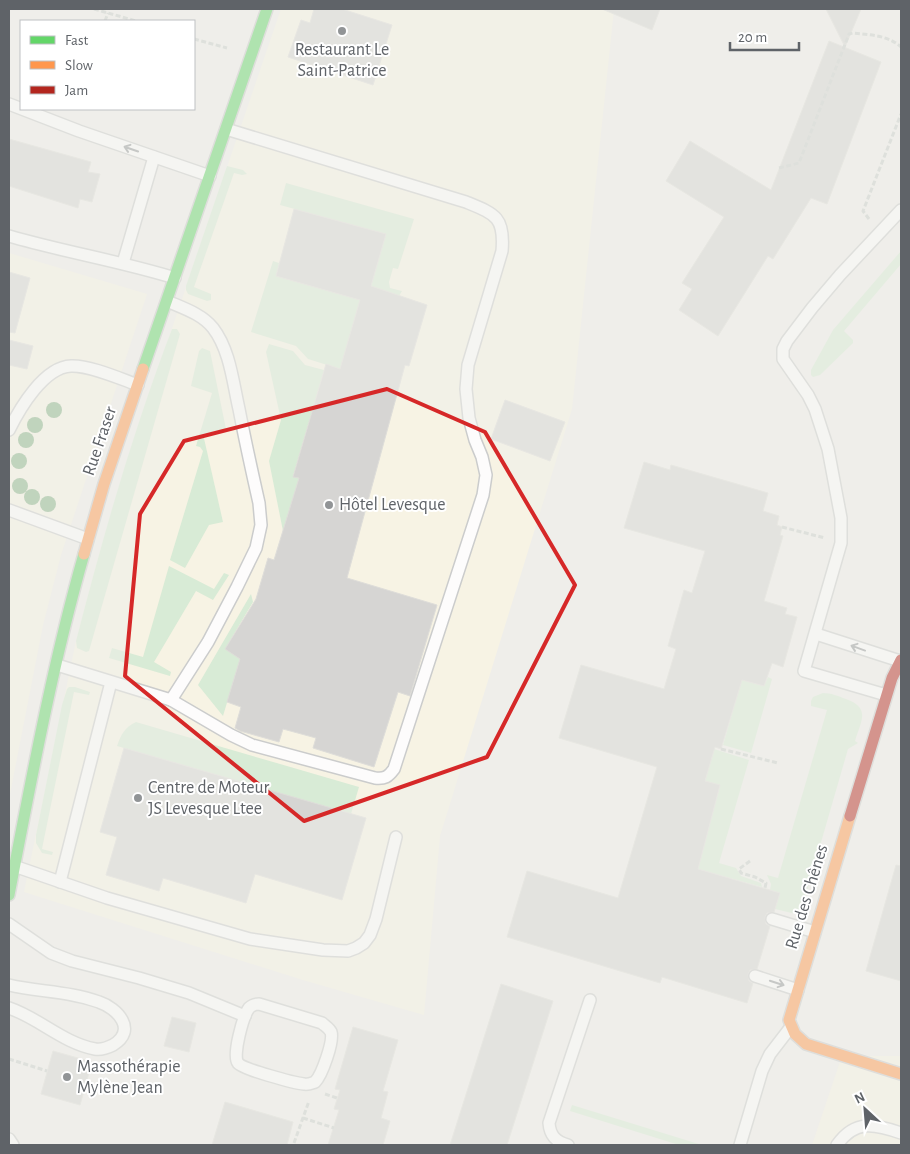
<svg xmlns="http://www.w3.org/2000/svg" width="910" height="1154" viewBox="0 0 910 1154" font-family="'Alegreya Sans',sans-serif">
	<style>
		.commercial { fill: #f7f3e4 }
		.green { fill: #d8ebd6 }
		.building { fill: #d6d5d3; stroke: #deddd9 }
		.lines { fill: none; stroke-linecap: round; stroke-linejoin: round }
		.lane-casing { stroke: #cbcccc; stroke-width: 14 }
		.fast-casing { stroke: #cacacb; stroke-width: 14 }
		.slow-casing { stroke: #cacacb; stroke-width: 14 }
		.jam-casing { stroke: #cacacb; stroke-width: 14 }
		.path { stroke: #cacfcc; stroke-width: 3; stroke-dasharray: 5 2.5; stroke-linecap: butt }
		.lane { stroke: #fdfcfc; stroke-width: 11 }
		.fast { stroke: #63d668; stroke-width: 11 }
		.slow { stroke: #ff974d; stroke-width: 11 }
		.jam { stroke: #b3261e; stroke-width: 11 }
		.tree { fill: #88b388 }
		.oneway { stroke: #96999c }
		.marked { fill: none; stroke: #d62828; stroke-width: 4; stroke-linejoin: round }
		.poi-dot { fill: #919496; stroke: #fff; stroke-width: 2 }
		.labels { text-anchor: middle; dominant-baseline: central; stroke-width: 4; stroke-linejoin: round; paint-order: stroke }
		.poi-label { font-size: 18px; fill: #5f6368; stroke: #fff; text-anchor: start }
		.street-label { font-size: 18px; fill: #5f6368; stroke: #fff }
	</style>
	<rect width="100%" height="100%" fill="#efeeea"/>
	<g class="commercial">
		<path d="M281,9H614L572,409L440,836L424,1015L303,980L24,892L76,641L99,555L138,428Z"/>
		<path d="M9,253L147,294L61,555L43,625L9,799Z"/>
		<path d="M842,1056H901V1145H812Z"/>
	</g>
	<g class="green">
		<path d="M227,166L243,170L247,174L242,175L234,173L194,287L211,294V300L207,301L188,294L186,290V286Z"/>
		<path d="M286,183L414,219L398,269L393,268L389,282L390,288L402,291L399,296L371,286L386,234L280,205Z"/>
		<path d="M901,251V264L844,331L853,340V343L820,375L813,377L811,375V370L833,330Z"/>
		<path d="M273,261L279,263L276,276L360,300L340,369L308,359L296,346L251,332Z"/>
		<path d="M172,329H177L180,334L89,651L86,652L77,648L76,641C103,536 133,431 172,329Z"/>
		<path d="M269,344L293,351L305,365L324,370L293,476L299,478L283,531L269,461L281,420L266,352Z"/>
		<path d="M202,348L210,351L226,429L203,434L223,522L209,525L185,568L170,560L203,451L200,447L196,446L212,393L191,386L199,351Z"/>
		<path d="M169,566L214,589L224,573L229,575L213,600L196,591L154,662L171,672L170,676L109,658L112,648L143,657Z"/>
		<path d="M251,594L253,602L225,649L240,659L223,716L198,685Z"/>
		<path d="M768,677L772,679L751,753L723,745L740,686L738,678L764,686Z"/>
		<path d="M69,687H75L90,692L89,695L74,692L42,849L53,852L52,855L42,853L36,843V835L62,705L67,689Z"/>
		<path d="M823,693C831,693 838,696 846,699C871,708 861,721 855,741L858,743L848,749L800,915L775,909L780,893L770,890L771,884L767,875L778,878L827,710L811,706V701L813,697Z"/>
		<path d="M136,722L359,787L351,814L117,746C121,734 125,727 136,722Z"/>
		<path d="M714,749L749,760L719,863L736,868L741,876L761,883L762,887L698,869L720,786L705,781Z"/>
		<path d="M572,1105L702,1145H679L570,1111Z"/>
	</g>
	<g class="building">
		<path d="M314,9H342L392,25L373,85L288,57L301,20L310,23Z"/>
		<path d="M602,9H660L652,30Z"/>
		<path d="M826,9H861L845,47Z"/>
		<path d="M829,41L881,62L827,204L811,198L773,259L768,256L718,336L679,310L692,289L682,283L724,217L666,181L690,141L771,190Z"/>
		<path d="M9,139L91,162L88,172L100,174L92,202L80,199L78,208L9,186Z"/>
		<path d="M294,209L386,234L371,286L427,305L409,366L405,365L347,578L437,605L410,696L398,692L374,767L313,748L316,738L283,729L279,742L240,731L235,728L241,707L227,702L240,659L225,649L256,599L268,558L274,560L299,478L293,477L326,364L340,369L360,300L276,276Z"/>
		<path d="M9,272L30,278L15,333L9,332Z"/>
		<path d="M9,340L33,346L27,369L9,365Z"/>
		<path d="M505,400L565,422L550,461L491,439Z"/>
		<path d="M644,462L670,470L671,465L768,493L763,511L779,516L777,525L782,527L780,535L783,536L764,601L787,608L785,614L797,617L783,667L772,663L764,686L742,680L721,749L715,747L705,781L720,785L698,869L780,893L774,912L767,913L765,917L766,924L770,926L757,969L750,970L748,974L749,981L753,983L747,1003L662,977L660,983L507,937L527,871L618,898L657,767L559,738L581,665L664,689L676,649L668,646L684,590L692,593L705,551L624,528Z"/>
		<path d="M124,748L366,818L342,900L255,874L246,903L163,878L159,891L106,875L117,837L100,832Z"/>
		<path d="M896,865L901,866V981L866,971Z"/>
		<path d="M501,984L553,1001L507,1145H450Z"/>
		<path d="M172,1017L196,1023L189,1052L164,1046Z"/>
		<path d="M353,1027L398,1040L383,1091L388,1092L381,1118L390,1121L383,1145H328L339,1110L334,1109L340,1090L335,1089Z"/>
		<path d="M53,1051L92,1062L80,1105L41,1094Z"/>
		<path d="M225,1102L293,1122L287,1145H212Z"/>
	</g>
	<g class="lines">
		<defs>
			<g id="lane">
				<path d="M9,104L79,131L210,176"/>
				<path d="M9,236C64,252 120,261 175,278"/>
				<path d="M123,263L154,157"/>
				<path d="M9,430C20,408 44,367 71,366C89,365 121,379 138,385"/>
				<path d="M9,510L88,539"/>
				<path d="M816,634L900,661"/>
				<path d="M57,665L171,700L208,642L237,587L256,548L261,525L259,503C252,472 245,440 239,409C233,383 230,350 213,328C202,314 183,308 167,301"/>
				<path d="M886,695L804,671L841,543V518L828,449L815,409L808,395L783,359V349L787,341L812,308L840,275L901,210"/>
				<path d="M171,700L231,735L252,745L375,778C385,779 388,777 394,769L483,495L486,475L482,457L475,440L469,418L466,389L468,365L502,251C505,217 495,214 466,202L226,129"/>
				<path d="M14,866L107,898L250,939L323,950L348,951L356,948L364,943L370,935L376,919L396,837"/>
				<path d="M60,882L111,682"/>
				<path d="M772,919L815,932"/>
				<path d="M9,924L51,953L72,961L139,978L189,993L245,1016"/>
				<path d="M755,976L798,990"/>
				<path d="M9,985C39,992 69,991 99,1002C117,1008 138,1030 113,1045C107,1048 101,1050 95,1049C63,1043 39,1018 9,1008"/>
				<path d="M259,1004L322,1023C325,1026 329,1028 331,1032C334,1041 322,1075 315,1082C312,1083 308,1085 304,1084C294,1083 242,1069 238,1063C232,1056 243,1016 249,1008C252,1005 255,1004 259,1004Z"/>
				<path d="M9,1139L13,1145"/>
				<path d="M568,1145C556,1142 550,1136 549,1123L590,1000"/>
				<path d="M740,1145L762,1071L770,1054L790,1028"/>
				<path d="M837,1145C855,1119 875,1124 901,1133"/>
			</g>
			<g id="fast">
				<path d="M143,369L267,9"/>
				<path d="M9,895C31,781 52,666 84,554"/>
			</g>
			<g id="slow">
				<path d="M84,554L104,484L143,369"/>
				<path d="M850,816L789,1020L795,1034L806,1044L901,1074"/>
			</g>
			<path id="jam" d="M850,816L892,678L901,660"/>
		</defs>
		<use href="#lane" class="lane-casing"/>
		<use href="#fast" class="fast-casing"/>
		<use href="#slow" class="slow-casing"/>
		<use href="#jam" class="jam-casing"/>
		<g class="path">
			<path d="M94,9L136,21"/>
			<path d="M105,21L108,13"/>
			<path d="M194,39L227,48"/>
			<path d="M779,168L799,163L849,34L853,33C870,35 888,35 901,47"/>
			<path d="M869,219L863,211L901,114"/>
			<path d="M782,527L825,538"/>
			<path d="M721,749L778,763"/>
			<path d="M750,861L739,869L741,873L755,877L766,883L765,888"/>
			<path d="M9,1059L47,1071"/>
			<path d="M325,1094L337,1098"/>
			<path d="M303,1118L334,1128"/>
			<path d="M294,1143L309,1101"/>
		</g>
		<use href="#lane" class="lane"/>
		<use href="#fast" class="fast"/>
		<use href="#slow" class="slow"/>
		<use href="#jam" class="jam"/>
	</g>
	<g class="tree">
		<circle cx="54" cy="410" r="8"/>
		<circle cx="35" cy="425" r="8"/>
		<circle cx="26" cy="440" r="8"/>
		<circle cx="19" cy="461" r="8"/>
		<circle cx="20" cy="486" r="8"/>
		<circle cx="32" cy="497" r="8"/>
		<circle cx="48" cy="504" r="8"/>
	</g>
	<defs><path id="oneway-shaft" d="M-6 0H5M1.5-3L5.5 0L1.5 3" fill="none" stroke-width="1.6" stroke-linecap="round" stroke-linejoin="round" transform="scale(1.25)"/></defs>
	<g class="oneway">
		<use href="#oneway-shaft" transform="translate(131 149) rotate(-161)"/>
		<use href="#oneway-shaft" transform="translate(858 648) rotate(-160)"/>
		<use href="#oneway-shaft" transform="translate(777 983) rotate(18)"/>
	</g>
	<path d="M0 0H910V1154H0ZM387,389L485,432L575,585L487,757L304,821L125,676L140,514L184,441Z" fill="#efeeea" fill-opacity=".55" fill-rule="evenodd"/>
	<path class="marked" d="M387,389L485,432L575,585L487,757L304,821L125,676L140,514L184,441Z"/>
	<g class="poi-dot">
		<circle cx="342" cy="31" r="5"/>
		<circle cx="329" cy="505" r="5"/>
		<circle cx="138" cy="798" r="5"/>
		<circle cx="67" cy="1077" r="5"/>
	</g>
	<g class="labels">
		<g class="poi-label">
			<text x="342" y="50" text-anchor="middle">Restaurant Le<tspan x="342" dy="21">Saint-Patrice</tspan></text>
			<text x="339" y="505">Hôtel Levesque</text>
			<text x="148" y="788">Centre de Moteur<tspan x="148" dy="21">JS Levesque Ltee</tspan></text>
			<text x="77" y="1067">Massothérapie<tspan x="77" dy="21">Mylène Jean</tspan></text>
		</g>
		<g class="street-label">
			<text transform="translate(100 441) rotate(-71)">Rue Fraser</text>
			<text transform="translate(807 897) rotate(-73)">Rue des Chênes</text>
		</g>
	</g>
	<rect width="910" height="1154" fill="none" stroke="#5f6368" stroke-width="20"/>
	<rect x="20" y="20" width="175" height="90" fill="#ffffff" stroke="#bfc1c3"/>
	<rect x="30" y="36" width="25" height="8" fill="#63d668" stroke="#bfc1c3"/>
	<text x="65" y="45" font-size="15" fill="#5f6368">Fast</text>
	<rect x="30" y="61" width="25" height="8" fill="#ff974d" stroke="#bfc1c3"/>
	<text x="65" y="70" font-size="15" fill="#5f6368">Slow</text>
	<rect x="30" y="86" width="25" height="8" fill="#b3261e" stroke="#bfc1c3"/>
	<text x="65" y="95" font-size="15" fill="#5f6368">Jam</text>
	<g transform="translate(865 1109) rotate(334)" stroke="#ffffff" stroke-width="4" paint-order="stroke">
	<path d="M0-4L9 19L0 12L-9 19Z" fill="#5f6368"/>
	<text y="-8" font-size="14" font-weight="bold" text-anchor="middle" fill="#5f6368">N</text>
	</g>
	<path d="M730 42v8h69v-8" fill="none" stroke="#5f6368" stroke-width="2.5"/>
	<text x="738" y="42" font-size="15" fill="#5f6368" stroke="#ffffff" stroke-width="4" paint-order="stroke">20 m</text>
</svg>
